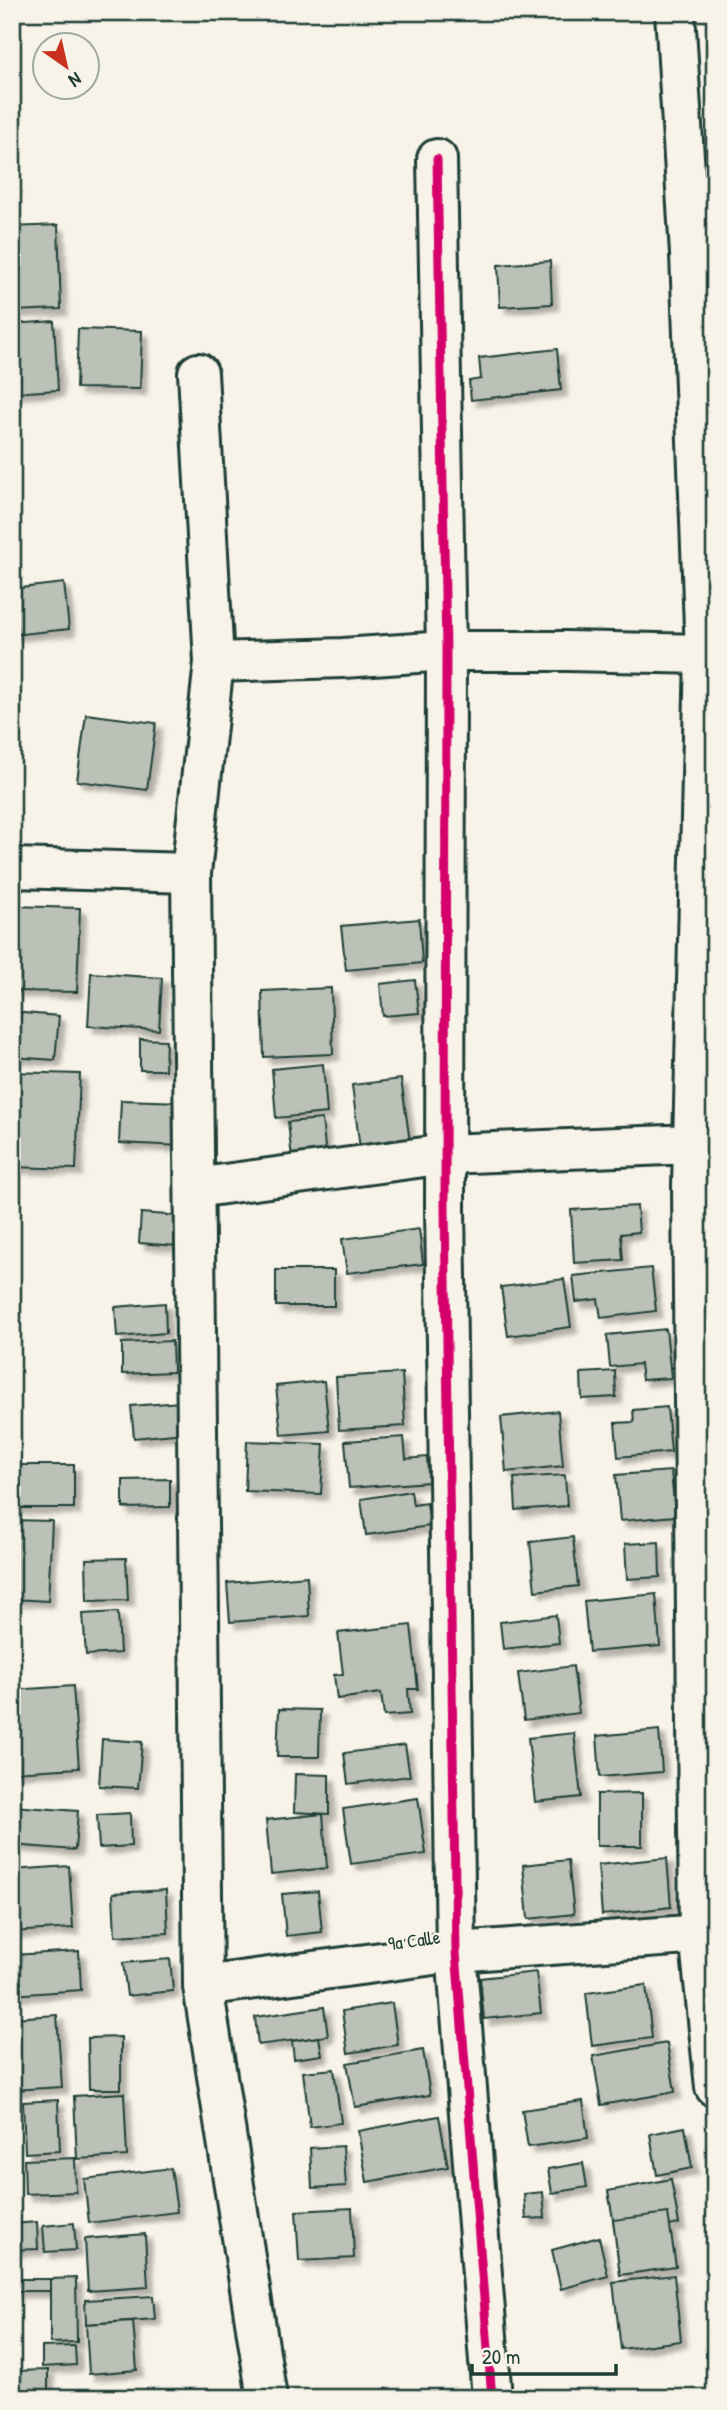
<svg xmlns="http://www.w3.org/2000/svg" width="727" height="2410" viewBox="0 0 727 2410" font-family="'Patrick Hand',sans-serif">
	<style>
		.building { fill: #bbc1b6; stroke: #1f3d34; stroke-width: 2; filter: url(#shadow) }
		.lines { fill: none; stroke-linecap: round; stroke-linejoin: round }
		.minor-casing { stroke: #1f3d34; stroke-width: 44 }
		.minor { stroke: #f7f3e8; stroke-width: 38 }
		.cycleway-casing { stroke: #f7f3e8; stroke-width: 13 }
		.cycleway { stroke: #d6006c; stroke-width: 9 }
		.labels { text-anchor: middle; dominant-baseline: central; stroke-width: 5; stroke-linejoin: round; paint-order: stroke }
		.street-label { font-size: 19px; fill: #1f3d34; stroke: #f7f3e8 }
	</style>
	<defs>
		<filter id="shadow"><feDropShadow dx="6" dy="6" stdDeviation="2" flood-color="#0004"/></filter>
	</defs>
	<rect width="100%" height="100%" fill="#f7f3e8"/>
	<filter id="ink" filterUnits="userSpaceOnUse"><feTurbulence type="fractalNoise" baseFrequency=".0143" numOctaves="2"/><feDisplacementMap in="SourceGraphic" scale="14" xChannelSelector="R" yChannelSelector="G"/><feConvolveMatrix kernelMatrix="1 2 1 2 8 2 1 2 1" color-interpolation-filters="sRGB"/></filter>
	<g filter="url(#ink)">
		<g class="building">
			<path d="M58,225L61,309L12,311V227Z"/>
			<path d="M550,261L552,304L500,307L498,265Z"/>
			<path d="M54,321L58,390L12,393V324Z"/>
			<path d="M78,329L142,331L140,389L76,388Z"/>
			<path d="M557,349L561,390L471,400L469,381L481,379L479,358Z"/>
			<path d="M64,583L69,629L12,635V589Z"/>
			<path d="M86,714L156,723L147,790L77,781Z"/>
			<path d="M12,906L80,908L77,992L12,991Z"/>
			<path d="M419,919L422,963L346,970L341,926Z"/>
			<path d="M91,973L162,978L159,1030L88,1026Z"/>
			<path d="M415,980L419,1013L383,1016L380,984Z"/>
			<path d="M331,988L333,1054L264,1057L262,991Z"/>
			<path d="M12,1012L59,1016L55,1060L12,1057Z"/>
			<path d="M140,1039L166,1040L165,1070H140Z"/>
			<path d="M323,1064L327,1113L276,1118L272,1069Z"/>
			<path d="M12,1072L80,1074L76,1169L12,1167Z"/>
			<path d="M401,1079L410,1142L360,1149L352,1085Z"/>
			<path d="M121,1100L184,1102L182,1146L119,1143Z"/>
			<path d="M322,1119L327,1166L293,1168L288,1122Z"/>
			<path d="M637,1206L639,1232L621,1234L623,1260L574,1263L571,1210Z"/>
			<path d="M141,1213L180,1216L177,1246L139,1243Z"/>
			<path d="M419,1229L423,1264L347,1273L342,1239Z"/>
			<path d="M651,1268L656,1311L601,1318L598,1299L576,1302L573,1276Z"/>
			<rect x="276" y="1270" width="58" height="36"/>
			<path d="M564,1279L571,1327L508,1336L501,1287Z"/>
			<path d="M165,1303L166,1333L117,1337L115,1307Z"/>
			<path d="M666,1329L671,1378L642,1380L640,1364L610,1367L607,1335Z"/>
			<path d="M172,1341L173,1372L122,1374V1343Z"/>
			<path d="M615,1371L616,1397L582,1399L581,1373Z"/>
			<path d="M402,1373L405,1426L339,1430L336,1377Z"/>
			<path d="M324,1381L329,1431L281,1435L276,1386Z"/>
			<path d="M180,1402L184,1433L134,1438L131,1406Z"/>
			<path d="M667,1407L671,1452L618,1457L615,1423L634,1422L633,1410Z"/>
			<path d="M558,1411L563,1466L506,1472L501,1417Z"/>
			<path d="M404,1437L406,1459L427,1457L429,1482L349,1488L345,1441Z"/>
			<path d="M247,1441L324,1444L321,1494L245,1491Z"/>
			<rect x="12" y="1465" width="62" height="43"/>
			<path d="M671,1471L675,1516L620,1521L616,1475Z"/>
			<path d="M565,1475L567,1506L516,1510L514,1478Z"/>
			<path d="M170,1479V1507L123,1508V1480Z"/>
			<path d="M411,1491L413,1505L427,1503L430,1526L366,1535L361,1499Z"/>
			<path d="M12,1520L52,1521L48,1601L12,1599Z"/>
			<path d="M573,1537L578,1586L535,1591L530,1542Z"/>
			<path d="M659,1542L660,1577L627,1579L625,1544Z"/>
			<path d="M126,1558L128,1600L87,1601L86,1559Z"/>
			<path d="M307,1576L309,1616L230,1622L227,1583Z"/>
			<path d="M656,1594L660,1646L589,1652L584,1601Z"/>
			<path d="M118,1612L120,1653L86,1655L83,1614Z"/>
			<path d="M556,1615L559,1643L503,1649L500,1622Z"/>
			<path d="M411,1625L418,1689H408L410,1714L384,1716L381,1693L337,1699L334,1675L343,1674L338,1633Z"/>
			<path d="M573,1666L579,1713L524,1720L518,1673Z"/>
			<path d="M73,1686L79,1768L12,1772V1690Z"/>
			<path d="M279,1709L320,1710L319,1757H277Z"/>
			<path d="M659,1730L662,1772L600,1777L597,1736Z"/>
			<path d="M574,1733L581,1797L535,1802L528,1738Z"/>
			<path d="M102,1739L142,1742L138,1788L99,1786Z"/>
			<path d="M405,1745L410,1776L348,1784L344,1753Z"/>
			<path d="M295,1774L329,1775V1814L294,1812Z"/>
			<path d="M642,1793V1846H597V1794Z"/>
			<path d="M418,1798L426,1854L351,1864L343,1809Z"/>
			<path d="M12,1806L78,1811L75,1850L12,1845Z"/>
			<path d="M130,1813L131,1846L99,1848L97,1815Z"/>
			<path d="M323,1814L327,1868L271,1874L266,1820Z"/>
			<path d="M667,1858L671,1907L602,1915L598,1865Z"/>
			<path d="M568,1860L574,1914L528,1919L523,1865Z"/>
			<path d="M69,1866L73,1928L12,1932V1870Z"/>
			<path d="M166,1890L168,1933L115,1936L113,1893Z"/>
			<path d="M318,1891L322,1932L286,1936L282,1894Z"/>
			<path d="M79,1951L81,1990L12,1995V1955Z"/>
			<path d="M170,1959L173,1991L127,1996L123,1963Z"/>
			<path d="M536,1972L541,2013L484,2019L480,1978Z"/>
			<path d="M646,1985L652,2038L592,2046L586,1993Z"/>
			<path d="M392,2003L398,2045L348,2053L342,2011Z"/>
			<path d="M324,2007L328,2036L258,2045L255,2017Z"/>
			<path d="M57,2015L62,2087L12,2090V2018Z"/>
			<path d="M121,2037V2089H89L88,2038Z"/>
			<path d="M319,2037L322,2055L294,2059L292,2041Z"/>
			<path d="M667,2043L675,2092L601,2105L593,2056Z"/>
			<path d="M423,2050L430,2095L355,2107L347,2063Z"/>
			<path d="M334,2069L341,2123L310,2127L303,2072Z"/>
			<path d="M124,2093L127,2156L77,2159L74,2096Z"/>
			<path d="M58,2100L60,2151L25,2153L23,2102Z"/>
			<path d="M583,2101L588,2138L528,2147L522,2110Z"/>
			<path d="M439,2116L448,2167L367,2182L358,2131Z"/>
			<path d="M685,2127L692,2168L657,2175L650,2134Z"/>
			<path d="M343,2146L346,2186L312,2188L310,2148Z"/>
			<path d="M75,2158L76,2192L25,2194L24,2160Z"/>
			<path d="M583,2163L587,2187L552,2193L548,2169Z"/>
			<path d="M171,2168L177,2212L89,2223L84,2179Z"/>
			<path d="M671,2179L679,2224L616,2236L608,2191Z"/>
			<path d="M543,2192L545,2218L526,2219L524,2194Z"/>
			<path d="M352,2208L354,2258L299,2261L296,2211Z"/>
			<path d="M668,2213L676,2267L620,2275L613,2220Z"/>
			<path d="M37,2222L38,2249L12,2250V2224Z"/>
			<path d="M74,2223L76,2250L45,2252L43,2226Z"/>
			<path d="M145,2234L148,2287L88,2291L85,2239Z"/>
			<path d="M599,2237L608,2276L561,2289L552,2250Z"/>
			<path d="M674,2275L681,2341L621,2349L613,2282Z"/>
			<path d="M76,2278L77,2342L50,2343V2279Z"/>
			<rect x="12" y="2279" width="38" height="12"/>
			<path d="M153,2296L155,2319L86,2324L85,2300Z"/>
			<path d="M133,2321L137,2370L89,2374L86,2324Z"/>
			<path d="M75,2346L76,2365L42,2367V2347Z"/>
			<path d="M48,2370V2398H12V2371Z"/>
		</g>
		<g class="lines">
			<defs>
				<g id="minor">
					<path d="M675,12L690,254"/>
					<path d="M437,159L446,651L445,1209L456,1952L492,2398"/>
					<path d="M198,373L214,662L191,873L203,1986L267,2398"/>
					<path d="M715,654H705L692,1186L699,1934L715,2087"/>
					<path d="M214,662L343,658L446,651H566L705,654L690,254L715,255"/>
					<path d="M12,868L191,873"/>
					<path d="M195,1188L446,1154L693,1144"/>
					<path d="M203,1986L456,1952L715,1933"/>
				</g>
			</defs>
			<use href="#minor" class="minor-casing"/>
			<use href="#minor" class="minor"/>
			<defs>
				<path id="cycleway" d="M437,159L446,651L445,1209L456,1952L492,2398"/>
			</defs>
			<use href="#cycleway" class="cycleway-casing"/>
			<use href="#cycleway" class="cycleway"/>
		</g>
	</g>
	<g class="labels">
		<g class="street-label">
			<text transform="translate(414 1940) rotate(-8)">9a Calle</text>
		</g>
	</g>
	<rect width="727" height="2410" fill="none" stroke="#f7f3e8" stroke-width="42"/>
	<rect x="21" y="21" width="685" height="2368" fill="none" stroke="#1f3d34" stroke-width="2.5" filter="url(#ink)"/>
	<g transform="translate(66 66) rotate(146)"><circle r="33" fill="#f7f3e8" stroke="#a1aaa0" stroke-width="2"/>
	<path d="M0-5L12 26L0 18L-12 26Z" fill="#c8321e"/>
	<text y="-10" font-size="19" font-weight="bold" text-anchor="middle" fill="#1f3d34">N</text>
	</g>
	<path d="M472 2364v10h144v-10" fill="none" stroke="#1f3d34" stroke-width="3.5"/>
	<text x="482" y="2364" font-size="21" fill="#1f3d34" stroke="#f7f3e8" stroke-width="5" paint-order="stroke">20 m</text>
</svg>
